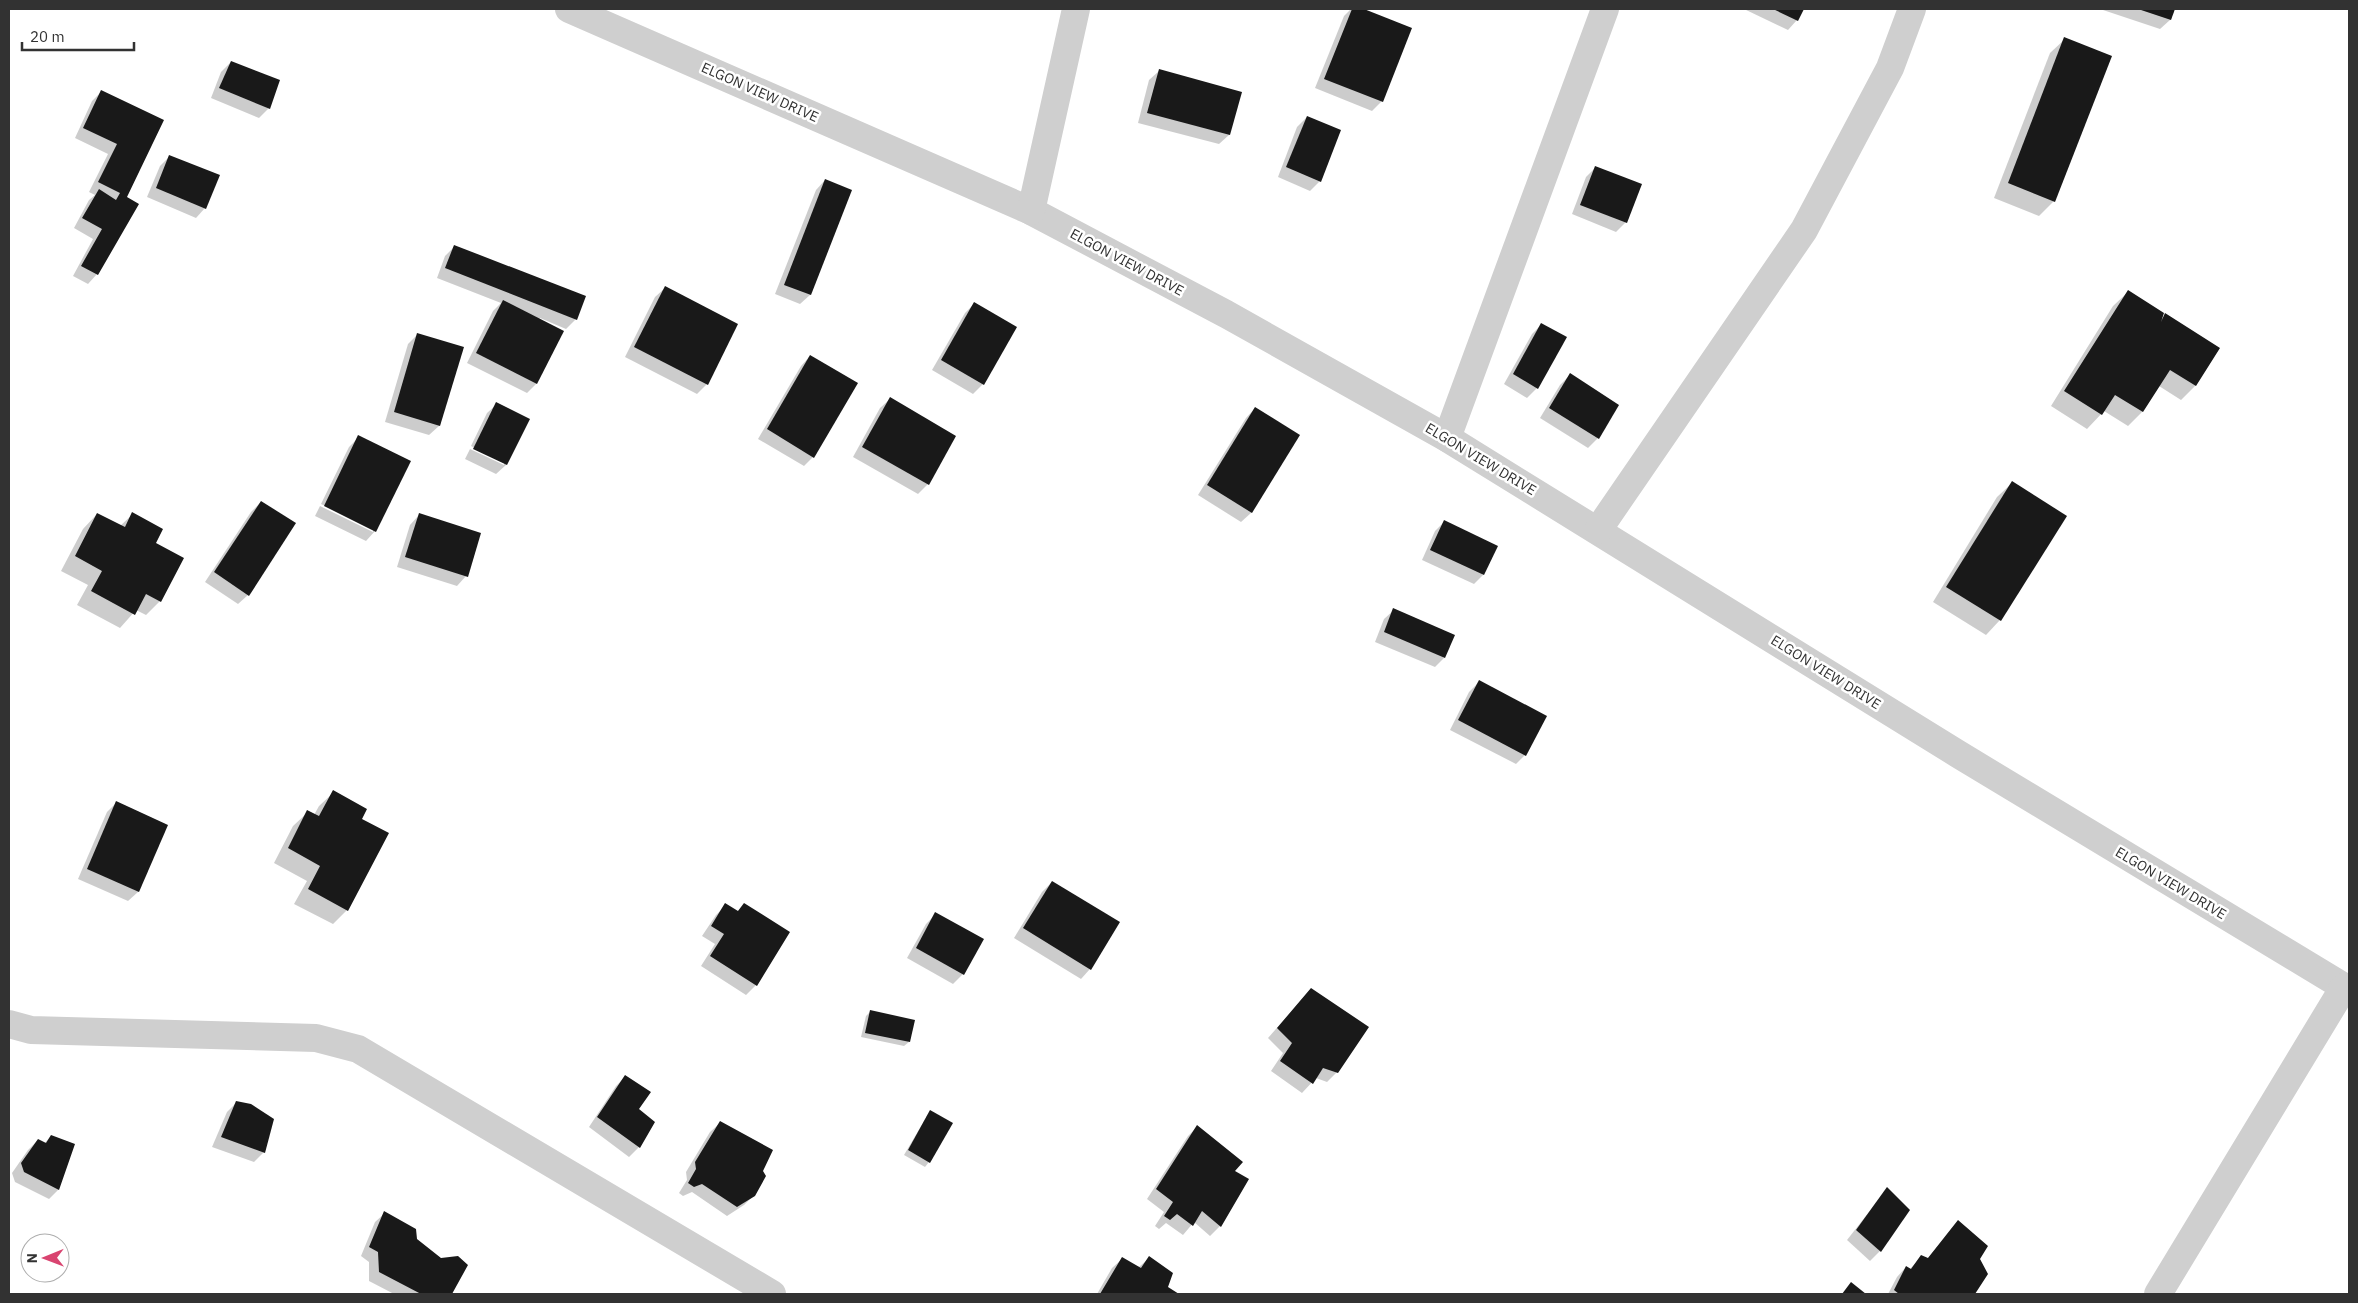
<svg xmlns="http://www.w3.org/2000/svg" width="2358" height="1303" viewBox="0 0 2358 1303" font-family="'IBM Plex Sans',sans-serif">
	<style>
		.shadow { fill: #0003 }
		.building { fill: #191919 }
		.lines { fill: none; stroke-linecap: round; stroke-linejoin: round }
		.minor { stroke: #cfcfcf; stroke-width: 28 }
		.labels { text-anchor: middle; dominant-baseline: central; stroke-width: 5; stroke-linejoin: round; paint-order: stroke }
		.street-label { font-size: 14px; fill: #323232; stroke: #fff }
	</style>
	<rect width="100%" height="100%" fill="#fff"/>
	<g class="shadow">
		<path d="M1351,9H1361L1410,29L1382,101L1372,111L1315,88L1344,16Z"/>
		<path d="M1744,9H1803L1797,20L1788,30Z"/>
		<path d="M2100,9H2174L2170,20L2160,29Z"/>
		<path d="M2065,39L2054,201L2039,216L1994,198L2050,53Z"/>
		<path d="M231,62L269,108L259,118L211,98L221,72Z"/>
		<path d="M1159,71L1240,93L1229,135L1219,144L1138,123L1149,80Z"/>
		<path d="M102,91L162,121L126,198L97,274L88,284L73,276L93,239L74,228L89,200L95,195L89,192L108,154L75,138L92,101Z"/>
		<path d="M1307,117L1320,181L1310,191L1278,177L1297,127Z"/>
		<path d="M170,156L205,208L196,218L147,197L160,166Z"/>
		<path d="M1596,167L1626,222L1616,232L1572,214L1586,177Z"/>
		<path d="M825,180L850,191L810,295L800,304L775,294L816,190Z"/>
		<path d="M455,246L576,319L566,329L540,318L539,320L562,332L536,384L527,393L467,363L493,311L501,303L437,278L445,256Z"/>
		<path d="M665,288L707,384L697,394L625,357L655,297Z"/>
		<path d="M2128,292L2159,321L2166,315L2219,349L2195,386L2181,400L2159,386L2142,412L2128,426L2104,411L2087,429L2051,406L2113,306Z"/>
		<path d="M974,304L983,384L973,394L932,370L965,313Z"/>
		<path d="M1542,324L1537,388L1527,398L1504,384L1532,334Z"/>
		<path d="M417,335L462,348L439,426L429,435L385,422L408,344Z"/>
		<path d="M810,356L813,457L804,466L758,439L801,366Z"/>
		<path d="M1570,375L1598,438L1588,448L1540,418L1560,385Z"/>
		<path d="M890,399L955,436L928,484L918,494L853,457L880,408Z"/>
		<path d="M497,404L528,419L506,465L496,474L465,459L470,449L504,465V463L471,446L487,413Z"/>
		<path d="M1255,408L1299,435L1251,513L1241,522L1198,495L1246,418Z"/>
		<path d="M359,437L375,531L366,541L315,516L320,506L373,532V529L321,504L349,447Z"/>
		<path d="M2012,483L2000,620L1986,635L1933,602L1997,497Z"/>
		<path d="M261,502L248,595L238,604L205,582L251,512Z"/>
		<path d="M97,514L120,526L133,514L154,544L160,601L146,615L136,610L120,628L77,605L88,585L61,571L83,529Z"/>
		<path d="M419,515L466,576L457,586L397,567L410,525Z"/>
		<path d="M1444,522L1483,575L1474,584L1422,560L1435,531Z"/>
		<path d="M1394,610L1444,658L1435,667L1375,642L1384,619Z"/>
		<path d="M1479,682L1525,755L1516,764L1450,730L1469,692Z"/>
		<path d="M334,792L360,819L347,910L333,924L294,904L307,881L274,863L293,826L308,812L314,815L319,806Z"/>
		<path d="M117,802L167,825L138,892L128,901L78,879L107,812Z"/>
		<path d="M1052,882L1090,969L1081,979L1014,938L1042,892Z"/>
		<path d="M726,905L737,912L744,905L756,985L746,995L701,966L715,944L702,936L716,915Z"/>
		<path d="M936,914L963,974L953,984L907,958L926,924Z"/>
		<path d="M1311,989L1337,1072L1327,1082L1316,1078L1302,1093L1271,1071L1283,1053L1268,1038Z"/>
		<path d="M870,1012L909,1042L904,1046L861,1037L866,1016Z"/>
		<path d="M626,1076L637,1109L653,1122L639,1147L629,1157L589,1127L616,1086Z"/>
		<path d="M237,1102L264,1152L254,1162L212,1147L227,1112Z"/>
		<path d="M930,1111L929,1162L925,1167L904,1155Z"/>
		<path d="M720,1123L762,1171L754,1195L744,1205L727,1216L692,1192L683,1196L679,1193L687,1180L686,1172L710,1132Z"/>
		<path d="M1197,1127L1233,1171L1247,1179L1220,1226L1210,1236L1194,1222L1183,1235L1166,1223L1159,1229L1155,1226L1164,1212L1147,1199L1188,1136Z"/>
		<path d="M51,1136L74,1144L58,1190L49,1199L15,1182L12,1173L28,1150L38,1140L44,1144Z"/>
		<path d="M1887,1189L1908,1210L1880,1251L1870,1261L1847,1240Z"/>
		<path d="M385,1213L440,1259L466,1265L451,1294H394L369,1281V1262L361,1256L375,1222Z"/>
		<path d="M1958,1222L1987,1274L1974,1294H1888L1897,1277L1906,1267L1910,1269L1921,1257L1927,1259Z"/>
		<path d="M1149,1258L1166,1287L1177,1294H1097L1112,1268L1122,1259L1139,1267Z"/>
	</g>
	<g class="building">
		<path d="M1352,9H1364L1412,28L1383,102L1324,79Z"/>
		<path d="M1773,9H1804L1798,21Z"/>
		<path d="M2138,9H2175L2171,20Z"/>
		<path d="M2064,37L2112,56L2055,202L2008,183Z"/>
		<path d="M231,61L280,80L270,109L219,88Z"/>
		<path d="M1159,69L1242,92L1230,135L1147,113Z"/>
		<path d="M101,90L164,120L127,197L139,204L98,275L81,266L102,229L82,218L99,189L116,200L120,193L98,182L117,144L83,128Z"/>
		<path d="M1307,116L1341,130L1321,182L1286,167Z"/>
		<path d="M169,155L220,175L206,209L156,188Z"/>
		<path d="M1595,166L1642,184L1627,223L1580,205Z"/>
		<path d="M825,179L852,190L811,295L784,285Z"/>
		<path d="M454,245L586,296L577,320L445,268Z"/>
		<path d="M665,286L738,324L708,385L634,347Z"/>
		<path d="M2128,290L2164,313L2161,322L2165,313L2220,348L2196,386L2170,370L2143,412L2115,395L2102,415L2064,391Z"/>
		<path d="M503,300L564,331L537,384L476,353Z"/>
		<path d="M974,302L1017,327L984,385L941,360Z"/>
		<path d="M1541,323L1567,337L1538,389L1513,374Z"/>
		<path d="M417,333L464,347L440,426L394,412Z"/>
		<path d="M810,355L858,383L814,458L767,429Z"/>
		<path d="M1570,373L1619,405L1599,439L1549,408Z"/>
		<path d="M890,397L956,436L929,485L862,447Z"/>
		<path d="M496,402L530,419L507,465L473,449Z"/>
		<path d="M1255,407L1300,435L1252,513L1207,485Z"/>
		<path d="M358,435L411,461L376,532L324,506Z"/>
		<path d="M2012,481L2067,516L2001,621L1946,587Z"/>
		<path d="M261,501L296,523L249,596L214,572Z"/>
		<path d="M132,512L163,529L156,543L184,558L161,602L146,594L135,615L91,591L102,571L75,556L97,513L125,527Z"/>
		<path d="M419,513L481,533L468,577L405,557Z"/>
		<path d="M1444,520L1498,546L1484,575L1430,550Z"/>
		<path d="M1393,608L1455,635L1445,658L1384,632Z"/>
		<path d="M1479,680L1547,716L1526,756L1458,720Z"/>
		<path d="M333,790L367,809L362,819L389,833L348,911L308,889L320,866L288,848L307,810L319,816Z"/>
		<path d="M116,801L168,825L139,892L87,869Z"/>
		<path d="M1052,881L1120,922L1091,970L1023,928Z"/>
		<path d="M725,903L738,911L744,903L790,932L757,986L710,956L724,934L711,926Z"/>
		<path d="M935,912L984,939L964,975L916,948Z"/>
		<path d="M1311,988L1369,1027L1338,1073L1323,1068L1313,1084L1280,1061L1292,1043L1277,1028Z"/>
		<path d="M870,1010L915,1020L910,1042L865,1033Z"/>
		<path d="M625,1075L651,1092L639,1109L655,1122L640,1148L597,1117Z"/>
		<path d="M236,1101L251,1104L274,1119L265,1153L221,1137Z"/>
		<path d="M930,1110L953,1123L930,1163L908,1150Z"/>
		<path d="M720,1121L773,1150L763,1171L766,1176L755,1196L737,1207L702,1184L694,1187L688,1183L696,1169L695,1162Z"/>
		<path d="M1197,1125L1243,1162L1235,1171L1249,1179L1221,1227L1202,1211L1193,1226L1177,1214L1170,1220L1164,1216L1173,1202L1156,1189Z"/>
		<path d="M51,1135L75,1144L59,1190L24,1172L21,1163L38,1139L46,1143Z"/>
		<path d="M1887,1187L1910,1210L1881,1252L1856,1230Z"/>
		<path d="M384,1211L416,1229L417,1239L441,1258L458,1256L468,1265L452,1294H421L379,1272L378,1252L369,1247Z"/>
		<path d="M1958,1220L1988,1246L1980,1259L1988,1274L1975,1294L1907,1293L1899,1294L1894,1290L1906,1266L1911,1269L1921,1255L1928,1258Z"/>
		<path d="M1149,1256L1173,1273L1168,1287L1179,1294H1100L1122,1257L1141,1268Z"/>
		<path d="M1851,1282L1866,1294H1842Z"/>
	</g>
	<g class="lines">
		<g class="minor">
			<path d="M569,9L1031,211L1226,314L1447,438L1958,754L2349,990"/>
			<path d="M1031,211L1076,9"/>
			<path d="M1447,438L1605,9"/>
			<path d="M1598,530L1804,230L1890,68L1912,9"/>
			<path d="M9,1024L31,1030L316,1038L358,1049L772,1294"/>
			<path d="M2158,1294L2344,987"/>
		</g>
	</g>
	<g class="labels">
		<g class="street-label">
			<text transform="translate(760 92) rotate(24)">ELGON VIEW DRIVE</text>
			<text transform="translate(1127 262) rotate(28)">ELGON VIEW DRIVE</text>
			<text transform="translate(1481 459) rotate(31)">ELGON VIEW DRIVE</text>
			<text transform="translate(1826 672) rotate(32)">ELGON VIEW DRIVE</text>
			<text transform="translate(2171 883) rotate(31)">ELGON VIEW DRIVE</text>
		</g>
	</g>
	<rect width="2358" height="1303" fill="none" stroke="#323232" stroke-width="20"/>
	<g transform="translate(45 1258) rotate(269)"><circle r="24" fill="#ffffff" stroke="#adadad"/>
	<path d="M0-4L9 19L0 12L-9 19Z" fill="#d94470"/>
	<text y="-8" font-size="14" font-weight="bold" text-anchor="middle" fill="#323232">N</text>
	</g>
	<path d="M22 42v8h112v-8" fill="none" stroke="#323232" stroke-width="2.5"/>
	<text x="30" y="42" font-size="15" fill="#323232" stroke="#ffffff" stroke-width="4" paint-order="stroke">20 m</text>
</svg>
